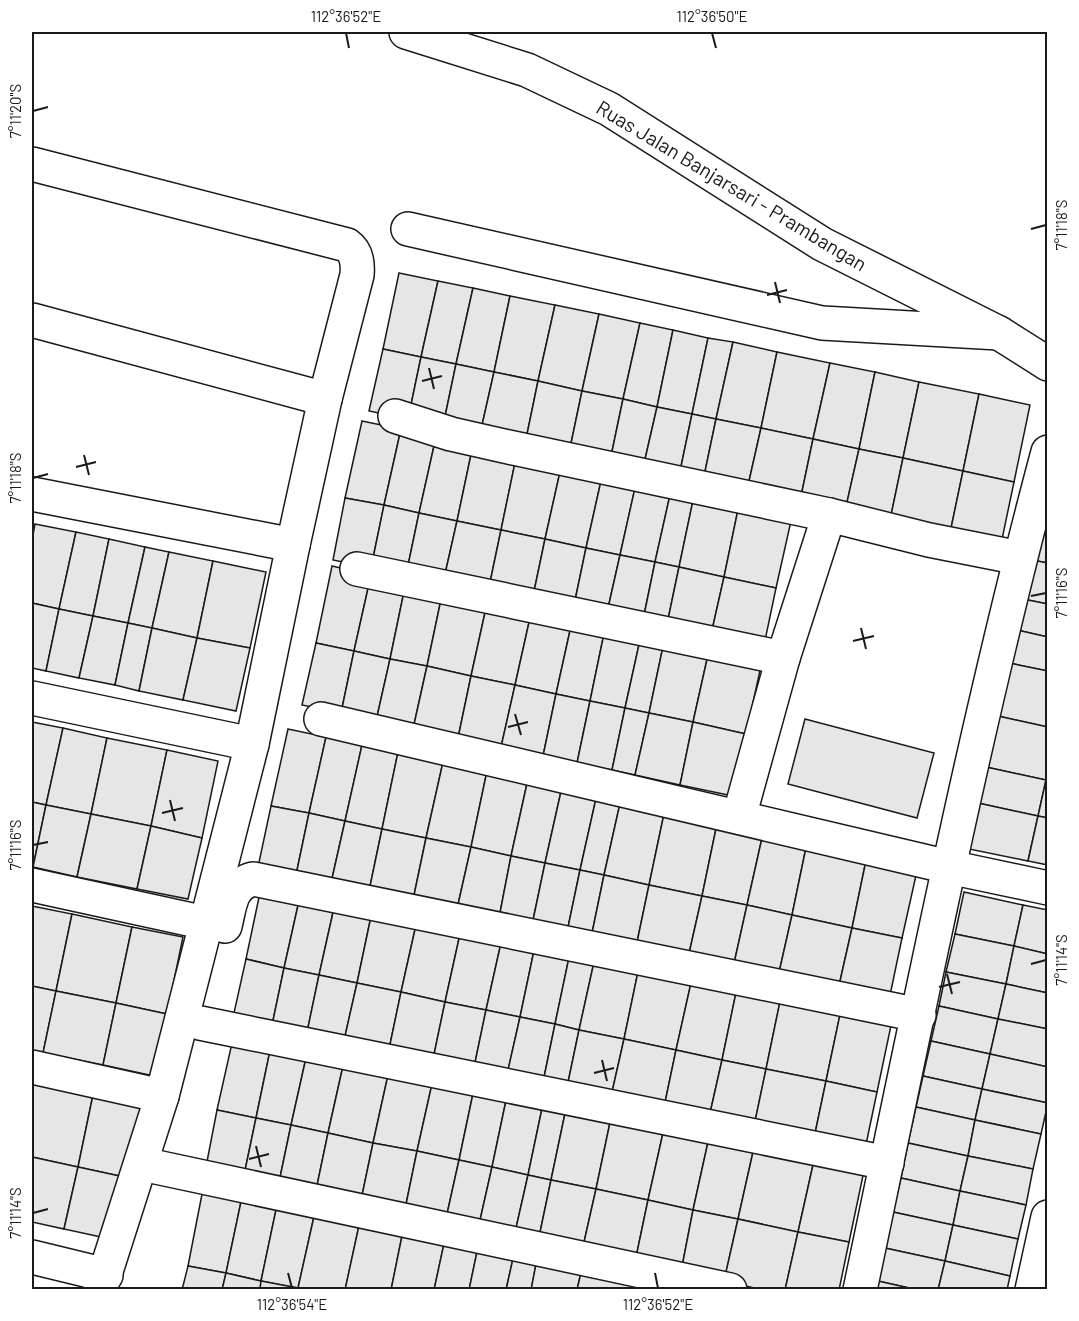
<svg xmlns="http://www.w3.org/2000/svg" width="1079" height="1321" viewBox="0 0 1079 1321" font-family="Barlow,sans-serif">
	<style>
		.building { fill: #e6e6e6; stroke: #1a1a1a; stroke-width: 1.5 }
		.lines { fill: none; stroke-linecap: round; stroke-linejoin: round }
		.minor-casing { stroke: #1a1a1a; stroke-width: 36 }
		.secondary-casing { stroke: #1a1a1a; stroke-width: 36 }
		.minor { stroke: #fff; stroke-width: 33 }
		.secondary { stroke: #fff; stroke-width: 33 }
		.ticks { fill: none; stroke: #1a1a1a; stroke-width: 2 }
		.labels { text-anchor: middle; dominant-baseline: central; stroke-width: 4.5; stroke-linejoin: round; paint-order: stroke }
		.street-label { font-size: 20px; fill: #1a1a1a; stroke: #fff }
		.neatline { fill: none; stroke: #1a1a1a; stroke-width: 2 }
		.ticks-label { font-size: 15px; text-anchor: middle; fill: #1a1a1a }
	</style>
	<rect width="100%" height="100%" fill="#fff"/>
	<g class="building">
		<path d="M399,273L438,281L421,357L383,349Z"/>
		<path d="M438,281L473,288L456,364L421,357Z"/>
		<path d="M473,288L510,296L494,372L456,364Z"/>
		<path d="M510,296L555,305L538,381L494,372Z"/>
		<path d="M555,305L599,314L582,391L538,381Z"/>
		<path d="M599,314L640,323L623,399L582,391Z"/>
		<path d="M640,323L673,330L657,407L623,399Z"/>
		<path d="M673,330L708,338L692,414L657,407Z"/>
		<path d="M708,338L733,342L716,419L692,414Z"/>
		<path d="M733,342L777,352L761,428L716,419Z"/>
		<path d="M383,349L421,357L408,419L369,411Z"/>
		<path d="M777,352L830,363L813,439L761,428Z"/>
		<path d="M421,357L456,364L443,426L408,419Z"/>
		<path d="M830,363L875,372L859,449L813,439Z"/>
		<path d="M456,364L494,372L480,434L443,426Z"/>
		<path d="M494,372L538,381L525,444L480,434Z"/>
		<path d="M875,372L919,382L903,458L859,449Z"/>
		<path d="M538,381L582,391L569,453L525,444Z"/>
		<path d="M919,382L979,394L963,471L903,458Z"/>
		<path d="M582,391L623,399L610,461L569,453Z"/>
		<path d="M979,394L1030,405L1014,482L963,471Z"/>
		<path d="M623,399L657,407L643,468L610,461Z"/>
		<path d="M657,407L692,414L679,476L643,468Z"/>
		<path d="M692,414L716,419L703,481L679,476Z"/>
		<path d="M716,419L761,428L747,490L703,481Z"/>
		<path d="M362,421L401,429L384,505L345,498Z"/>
		<path d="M761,428L813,439L800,501L747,490Z"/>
		<path d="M401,429L436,437L419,513L384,505Z"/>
		<path d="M436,437L473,445L457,521L419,513Z"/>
		<path d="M813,439L859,449L845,511L800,501Z"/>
		<path d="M473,445L517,453L501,530L457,521Z"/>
		<path d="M859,449L903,458L890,520L845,511Z"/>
		<path d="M517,453L562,463L545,539L501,530Z"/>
		<path d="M903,458L963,471L950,533L890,520Z"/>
		<path d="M562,463L603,472L586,548L545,539Z"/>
		<path d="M963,471L1014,482L1001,544L950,533Z"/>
		<path d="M603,472L637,479L620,555L586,548Z"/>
		<path d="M637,479L672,486L655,562L620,555Z"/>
		<path d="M672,486L695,491L679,567L655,562Z"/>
		<path d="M695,491L740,500L724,577L679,567Z"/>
		<path d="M345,498L384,505L371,568L333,560Z"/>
		<path d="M740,500L793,512L776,588L724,577Z"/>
		<path d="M384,505L419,513L406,575L371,568Z"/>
		<path d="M419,513L457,521L443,583L406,575Z"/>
		<path d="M457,521L501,530L488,592L443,583Z"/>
		<path d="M35,524L76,532L59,609L32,603V540Z"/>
		<path d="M1039,529L1048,531V563L1032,560Z"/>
		<path d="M501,530L545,539L532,601L488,592Z"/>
		<path d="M76,532L109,539L93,616L59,609Z"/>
		<path d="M109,539L145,547L128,623L93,616Z"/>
		<path d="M545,539L586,548L573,610L532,601Z"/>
		<path d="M145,547L169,552L152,628L128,623Z"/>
		<path d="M586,548L620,555L606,617L573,610Z"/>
		<path d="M169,552L213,561L197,638L152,628Z"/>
		<path d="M620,555L655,562L642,625L606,617Z"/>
		<path d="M1032,560L1048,563V604L1023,599Z"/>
		<path d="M213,561L266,572L250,648L197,638Z"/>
		<path d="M655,562L679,567L666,629L642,625Z"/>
		<path d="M332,566L371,575L354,651L316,643Z"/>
		<path d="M679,567L724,577L710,639L666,629Z"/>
		<path d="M371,575L406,582L390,659L354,651Z"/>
		<path d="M724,577L776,588L763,650L710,639Z"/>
		<path d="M406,582L443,590L427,666L390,659Z"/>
		<path d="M443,590L488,599L471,676L427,666Z"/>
		<path d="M488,599L532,609L515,685L471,676Z"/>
		<path d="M1023,599L1048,604V637L1017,630Z"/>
		<path d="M32,603L59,609L46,671L32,668Z"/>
		<path d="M59,609L93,616L79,678L46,671Z"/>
		<path d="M532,609L573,617L556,694L515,685Z"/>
		<path d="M93,616L128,623L115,685L79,678Z"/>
		<path d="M573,617L606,624L590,701L556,694Z"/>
		<path d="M128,623L152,628L139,691L115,685Z"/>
		<path d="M606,624L642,631L625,708L590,701Z"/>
		<path d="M152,628L197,638L183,700L139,691Z"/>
		<path d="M1017,630L1048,637V671L1009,663Z"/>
		<path d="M642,631L665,637L649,713L625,708Z"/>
		<path d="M665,637L710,646L693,722L649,713Z"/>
		<path d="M197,638L250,648L236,711L183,700Z"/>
		<path d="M316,643L354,651L341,713L302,705Z"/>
		<path d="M710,646L763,657L746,734L693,722Z"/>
		<path d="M354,651L390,659L376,721L341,713Z"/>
		<path d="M390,659L427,666L413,729L376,721Z"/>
		<path d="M1009,663L1048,671V727L998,716Z"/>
		<path d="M427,666L471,676L458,738L413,729Z"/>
		<path d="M471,676L515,685L501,747L458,738Z"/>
		<path d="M515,685L556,694L543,756L501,747Z"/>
		<path d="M556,694L590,701L577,763L543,756Z"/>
		<path d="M590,701L625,708L612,770L577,763Z"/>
		<path d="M625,708L649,713L635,775L612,770Z"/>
		<path d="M649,713L693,722L680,785L635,775Z"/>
		<path d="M998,716L1048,727L1046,780L986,767Z"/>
		<path d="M805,719L934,753L917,818L788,784Z"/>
		<path d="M32,722L63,728L46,805L32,802Z"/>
		<path d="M693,722L746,734L733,796L680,785Z"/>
		<path d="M63,728L107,738L91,814L46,805Z"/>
		<path d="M288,729L326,737L309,813L271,806Z"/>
		<path d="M326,737L362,745L345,821L309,813Z"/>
		<path d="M107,738L167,750L151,826L91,814Z"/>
		<path d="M362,745L398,752L382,829L345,821Z"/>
		<path d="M167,750L218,761L202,838L151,826Z"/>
		<path d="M398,752L443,762L426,838L382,829Z"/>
		<path d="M443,762L487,771L471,847L426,838Z"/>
		<path d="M986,767L1046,780L1038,816L978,803Z"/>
		<path d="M487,771L528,779L511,856L471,847Z"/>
		<path d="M528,779L562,787L545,863L511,856Z"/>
		<path d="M1046,780H1048V818L1038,816Z"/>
		<path d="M562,787L597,794L580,870L545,863Z"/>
		<path d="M597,794L621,799L604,875L580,870Z"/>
		<path d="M621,799L665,809L649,885L604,875Z"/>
		<path d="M32,802L46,805L33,867H32Z"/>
		<path d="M978,803L1038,816L1028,861L969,849Z"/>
		<path d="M46,805L91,814L77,877L33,867Z"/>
		<path d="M271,806L309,813L296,875L258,867Z"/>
		<path d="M665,809L718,819L702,896L649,885Z"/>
		<path d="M309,813L345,821L331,883L296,875Z"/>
		<path d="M91,814L151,826L137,889L77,877Z"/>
		<path d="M1038,816L1048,818V865L1028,861Z"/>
		<path d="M718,819L764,829L747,905L702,896Z"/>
		<path d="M345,821L382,829L369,891L331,883Z"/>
		<path d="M151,826L202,838L188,899L137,889Z"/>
		<path d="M382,829L426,838L413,900L369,891Z"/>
		<path d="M764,829L808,838L792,915L747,905Z"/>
		<path d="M426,838L471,847L457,909L413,900Z"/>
		<path d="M808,838L868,851L852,928L792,915Z"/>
		<path d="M471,847L511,856L499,918L457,909Z"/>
		<path d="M868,851L919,862L902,938L852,928Z"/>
		<path d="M511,856L545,863L532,925L499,918Z"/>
		<path d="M545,863L580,870L567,932L532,925Z"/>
		<path d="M580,870L604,875L591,938L567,932Z"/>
		<path d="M604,875L649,885L636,947L591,938Z"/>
		<path d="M262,883L301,892L284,968L246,959Z"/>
		<path d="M649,885L702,896L688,958L636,947Z"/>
		<path d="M301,892L336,899L319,975L284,968Z"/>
		<path d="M964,892L1023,905L1014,946L955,934Z"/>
		<path d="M702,896L747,905L733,968L688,958Z"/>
		<path d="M336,899L373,907L357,983L319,975Z"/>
		<path d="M747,905L792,915L778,977L733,968Z"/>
		<path d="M1023,905L1048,910V954L1014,946Z"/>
		<path d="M32,906L72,914L56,991L32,986Z"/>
		<path d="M373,907L418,916L401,992L357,983Z"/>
		<path d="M72,914L132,927L116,1003L56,991Z"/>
		<path d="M792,915L852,928L838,990L778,977Z"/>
		<path d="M418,916L462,925L445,1002L401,992Z"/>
		<path d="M462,925L503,934L486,1010L445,1002Z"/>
		<path d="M132,927L183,937L167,1014L116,1003Z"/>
		<path d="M852,928L902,938L889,1000L838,990Z"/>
		<path d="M503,934L536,941L520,1017L486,1010Z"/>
		<path d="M955,934L1014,946L1006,984L946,972Z"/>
		<path d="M536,941L571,948L555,1024L520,1017Z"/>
		<path d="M1014,946L1048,954V993L1006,984Z"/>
		<path d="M571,948L596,953L579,1030L555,1024Z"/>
		<path d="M596,953L640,962L624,1039L579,1030Z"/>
		<path d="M246,959L284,968L271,1030L232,1022Z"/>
		<path d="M640,962L693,974L676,1050L624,1039Z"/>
		<path d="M284,968L319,975L306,1037L271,1030Z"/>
		<path d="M946,972L1006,984L998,1019L939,1006Z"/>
		<path d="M693,974L738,983L722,1060L676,1050Z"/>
		<path d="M319,975L357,983L343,1045L306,1037Z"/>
		<path d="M357,983L401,992L388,1054L343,1045Z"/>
		<path d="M738,983L782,992L766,1069L722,1060Z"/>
		<path d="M1006,984L1048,993V1029L998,1019Z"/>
		<path d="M32,986L56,991L43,1053L32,1051Z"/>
		<path d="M56,991L116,1003L103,1065L43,1053Z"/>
		<path d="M401,992L445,1002L432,1064L388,1054Z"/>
		<path d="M782,992L842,1005L826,1081L766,1069Z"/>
		<path d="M445,1002L486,1010L473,1072L432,1064Z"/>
		<path d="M116,1003L167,1014L154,1076L103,1065Z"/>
		<path d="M842,1005L893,1016L877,1092L826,1081Z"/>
		<path d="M939,1006L998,1019L990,1054L931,1041Z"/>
		<path d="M486,1010L520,1017L506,1079L473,1072Z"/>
		<path d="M520,1017L555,1024L542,1087L506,1079Z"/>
		<path d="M998,1019L1048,1029V1067L990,1054Z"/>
		<path d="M555,1024L579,1030L566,1092L542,1087Z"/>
		<path d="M579,1030L624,1039L610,1101L566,1092Z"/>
		<path d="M234,1034L272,1041L256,1118L217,1110Z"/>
		<path d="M624,1039L676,1050L663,1112L610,1101Z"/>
		<path d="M272,1041L308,1049L291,1125L256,1118Z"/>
		<path d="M931,1041L990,1054L982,1089L923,1076Z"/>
		<path d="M308,1049L345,1057L328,1133L291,1125Z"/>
		<path d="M676,1050L722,1060L708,1122L663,1112Z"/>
		<path d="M990,1054L1048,1067V1103L982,1089Z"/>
		<path d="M345,1057L390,1066L373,1143L328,1133Z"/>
		<path d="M722,1060L766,1069L753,1131L708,1122Z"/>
		<path d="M390,1066L434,1075L417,1151L373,1143Z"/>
		<path d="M766,1069L826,1081L813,1143L753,1131Z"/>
		<path d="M434,1075L475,1084L459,1160L417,1151Z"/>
		<path d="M923,1076L982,1089L975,1120L916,1107Z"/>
		<path d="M34,1078L94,1090L78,1167L32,1157V1091Z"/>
		<path d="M826,1081L877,1092L864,1154L813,1143Z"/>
		<path d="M475,1084L508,1091L492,1167L459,1160Z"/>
		<path d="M982,1089L1048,1103L1041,1134L975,1120Z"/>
		<path d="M94,1090L145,1101L129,1178L78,1167Z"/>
		<path d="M508,1091L544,1099L528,1175L492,1167Z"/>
		<path d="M544,1099L567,1104L551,1180L528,1175Z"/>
		<path d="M567,1104L612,1113L596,1189L551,1180Z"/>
		<path d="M916,1107L975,1120L968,1156L908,1143Z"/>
		<path d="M217,1110L256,1118L243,1180L205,1172Z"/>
		<path d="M612,1113L665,1124L648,1200L596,1189Z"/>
		<path d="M256,1118L291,1125L278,1187L243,1180Z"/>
		<path d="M975,1120L1041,1134L1033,1169L968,1156Z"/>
		<path d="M665,1124L710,1133L693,1210L648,1200Z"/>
		<path d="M291,1125L328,1133L315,1195L278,1187Z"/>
		<path d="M328,1133L373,1143L360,1205L315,1195Z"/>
		<path d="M710,1133L755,1143L738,1219L693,1210Z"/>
		<path d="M373,1143L417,1151L404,1214L360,1205Z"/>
		<path d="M755,1143L815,1156L798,1232L738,1219Z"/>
		<path d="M908,1143L968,1156L960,1191L901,1178Z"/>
		<path d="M417,1151L459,1160L445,1223L404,1214Z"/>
		<path d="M815,1156L865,1166L849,1242L798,1232Z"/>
		<path d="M968,1156L1033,1169L1026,1205L960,1191Z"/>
		<path d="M32,1157L78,1167L64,1229L32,1222Z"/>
		<path d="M459,1160L492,1167L478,1229L445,1223Z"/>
		<path d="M78,1167L129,1178L115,1240L64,1229Z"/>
		<path d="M492,1167L528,1175L514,1237L478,1229Z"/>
		<path d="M528,1175L551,1180L538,1242L514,1237Z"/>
		<path d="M901,1178L960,1191L953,1225L893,1212Z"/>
		<path d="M551,1180L596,1189L582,1251L538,1242Z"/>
		<path d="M203,1189L242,1197L226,1273L188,1266Z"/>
		<path d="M596,1189L648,1200L635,1262L582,1251Z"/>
		<path d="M960,1191L1026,1205L1018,1239L953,1225Z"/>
		<path d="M242,1197L277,1205L261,1281L226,1273Z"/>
		<path d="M648,1200L693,1210L681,1272L635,1262Z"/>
		<path d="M277,1205L315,1212L298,1288L261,1281Z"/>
		<path d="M693,1210L738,1219L724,1281L681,1272Z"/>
		<path d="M315,1212L360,1221L345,1290L298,1288Z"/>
		<path d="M893,1212L953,1225L945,1261L885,1248Z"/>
		<path d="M738,1219L798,1232L785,1290H763L724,1281Z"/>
		<path d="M360,1221L403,1231L391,1290H345Z"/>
		<path d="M953,1225L1018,1239L1010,1276L945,1261Z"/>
		<path d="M403,1231L445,1239L434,1290H391Z"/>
		<path d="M798,1232L849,1242L839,1290H785Z"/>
		<path d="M445,1239L478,1247L469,1290H434Z"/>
		<path d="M478,1247L514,1254L506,1290H469Z"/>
		<path d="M885,1248L945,1261L938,1290H918L878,1281Z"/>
		<path d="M514,1254L537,1259L531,1290H506Z"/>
		<path d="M537,1259L582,1268L577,1290H531Z"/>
		<path d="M945,1261L1010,1276L1007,1290H938Z"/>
		<path d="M188,1266L226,1273L222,1290H182Z"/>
		<path d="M582,1268L634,1279L632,1290H577Z"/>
		<path d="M226,1273L261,1281L260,1290H222Z"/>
		<path d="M261,1281L298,1288V1290H260Z"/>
		<path d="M878,1281L918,1290H876Z"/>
	</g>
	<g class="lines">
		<defs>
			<g id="minor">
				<path d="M32,164L347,245C357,252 358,264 357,275L325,399L293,545L252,744L162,1096L100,1290"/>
				<path d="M408,229L822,323L999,333"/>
				<path d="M32,320L325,399"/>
				<path d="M395,416L451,434L504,446L829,515L929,540L1020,558"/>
				<path d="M32,494L293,545"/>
				<path d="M357,569L783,658"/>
				<path d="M32,698L252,744"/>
				<path d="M321,719L949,867L1048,888"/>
				<path d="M739,817L783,658L829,515"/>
				<path d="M32,885L206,923"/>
				<path d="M225,926C230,906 230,885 253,879L919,1015"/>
				<path d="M200,1023L887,1163"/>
				<path d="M32,1067L162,1096"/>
				<path d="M156,1167L730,1290"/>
				<path d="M32,1257L106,1275"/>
				<path d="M860,1290C919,1010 974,729 1048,452"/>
				<path d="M1032,1290L1048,1217"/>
			</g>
			<path id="secondary" d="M406,32L527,70L609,109L822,244L999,333L1048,364"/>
		</defs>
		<use href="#minor" class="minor-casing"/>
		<use href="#secondary" class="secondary-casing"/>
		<use href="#minor" class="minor"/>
		<use href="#secondary" class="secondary"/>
	</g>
	<path class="ticks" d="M346,33L349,48M712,33L716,48M33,111L48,107M1031,229L1046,225M775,282L780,303M767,295L787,290M429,368L434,389M422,381L442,376M84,455L89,475M76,467L96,462M33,478L48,474M1031,596L1046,593M861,628L866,649M853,641L874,636M515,714L521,735M508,727L528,722M170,800L175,821M162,813L183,808M33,845L48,842M1031,964L1046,960M947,974L952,994M939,987L960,982M602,1060L607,1081M594,1073L614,1068M256,1146L261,1167M249,1159L269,1154M33,1213L48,1209M288,1273L292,1288M655,1273L658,1288"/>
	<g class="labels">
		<g class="street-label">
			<text transform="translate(732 185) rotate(31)">Ruas Jalan Banjarsari - Prambangan</text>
		</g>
	</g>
	<rect width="1079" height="1321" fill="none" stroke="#ffffff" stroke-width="66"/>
	<rect x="33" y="33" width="1013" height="1255" class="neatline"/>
	<g class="ticks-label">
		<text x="346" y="22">112°36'52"E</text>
		<text x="712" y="22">112°36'50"E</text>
		<text transform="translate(16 111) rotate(-90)" y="5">7°11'20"S</text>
		<text transform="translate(1062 225) rotate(-90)" y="5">7°11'18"S</text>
		<text transform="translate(16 478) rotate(-90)" y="5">7°11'18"S</text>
		<text transform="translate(1062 593) rotate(-90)" y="5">7°11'16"S</text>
		<text transform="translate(16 845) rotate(-90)" y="5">7°11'16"S</text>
		<text transform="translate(1062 960) rotate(-90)" y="5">7°11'14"S</text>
		<text transform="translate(16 1213) rotate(-90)" y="5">7°11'14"S</text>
		<text x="292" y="1310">112°36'54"E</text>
		<text x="658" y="1310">112°36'52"E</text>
	</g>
</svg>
